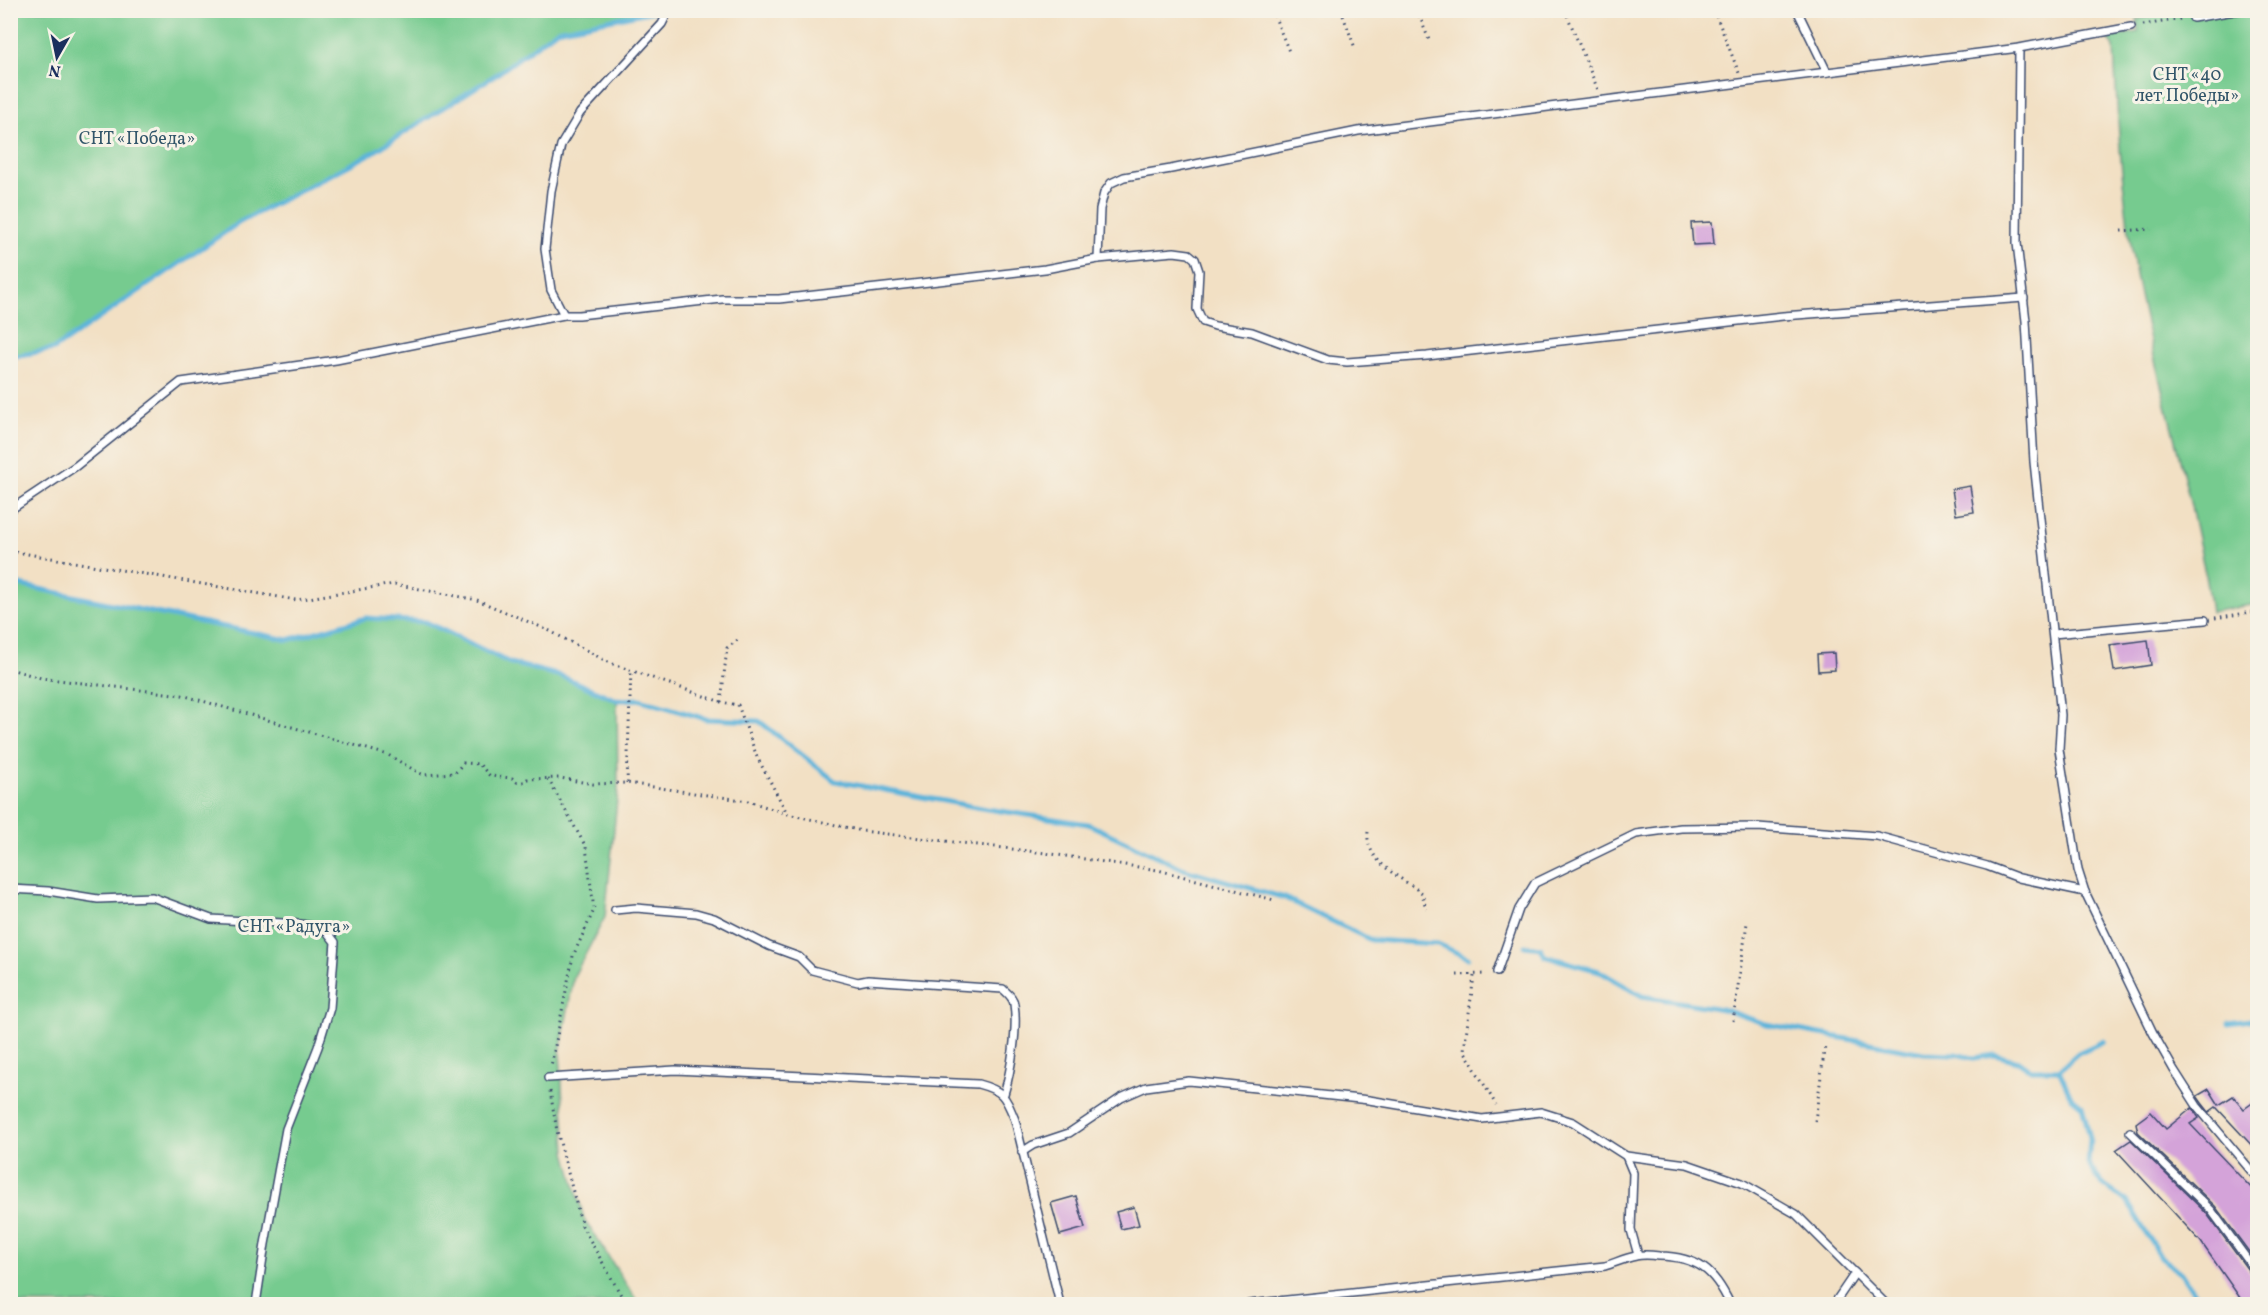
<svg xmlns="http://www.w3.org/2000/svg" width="2268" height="1315" viewBox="0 0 2268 1315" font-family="Vollkorn,serif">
<rect width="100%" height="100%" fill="#f7f3e8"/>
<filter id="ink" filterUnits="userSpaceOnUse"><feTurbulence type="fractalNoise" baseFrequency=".0167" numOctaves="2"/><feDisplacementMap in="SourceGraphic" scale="12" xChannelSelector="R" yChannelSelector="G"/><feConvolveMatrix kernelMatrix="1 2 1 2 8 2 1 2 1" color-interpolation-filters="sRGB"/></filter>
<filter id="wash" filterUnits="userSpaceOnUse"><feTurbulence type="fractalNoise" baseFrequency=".008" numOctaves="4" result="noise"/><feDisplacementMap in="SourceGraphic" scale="24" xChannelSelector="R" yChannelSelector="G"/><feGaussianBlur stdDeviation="1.35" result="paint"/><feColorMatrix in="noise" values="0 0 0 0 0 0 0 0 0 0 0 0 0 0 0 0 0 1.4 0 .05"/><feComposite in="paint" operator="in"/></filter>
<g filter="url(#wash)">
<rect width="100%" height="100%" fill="#f2e0c4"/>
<!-- green -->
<g fill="#76cb8f" stroke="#487d76" stroke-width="1.5">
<polygon points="11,10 659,10 659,11 557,30 497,74 372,153 240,222 54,349 11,357"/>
<path d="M2192,11h65v593l-46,8c-14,-101 -45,-199 -67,-298 -20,-88 -26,-177 -30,-267l-6,-10 30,-5 -1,-13z"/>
<polygon points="10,583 288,640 366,618 426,622 510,663 561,676 617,700 618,790 605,917 574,976 560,1053 566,1152 584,1219 639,1304 11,1304"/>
</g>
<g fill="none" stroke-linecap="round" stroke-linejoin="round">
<!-- stream -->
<g stroke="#5db4da" stroke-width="5">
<polyline points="10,357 54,349 240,222 372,153 497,74 557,30 659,10"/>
<polyline points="10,583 288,640 366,618 426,622 510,663 561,676 617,700 639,699 706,719 759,721 835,781 987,809 1088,824 1184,869 1285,898 1371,940 1438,944 1468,958"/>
<polyline points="1525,946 1541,948 1545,956 1599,971 1642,996 1722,1009 1766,1024 1924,1053 1955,1054 1974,1058 1995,1055 2018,1061 2031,1070 2059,1070 2078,1053 2104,1041"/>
<polyline points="2229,1023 2258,1019"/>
<polyline points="2059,1070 2071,1097 2082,1106 2090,1138 2088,1164 2103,1185 2127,1201 2161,1258 2181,1273 2201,1304"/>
</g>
</g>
<g id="blocks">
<!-- building -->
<g fill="#d4a3d9">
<polygon points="1712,222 1714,244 1693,245 1691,223"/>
<polygon points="1970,486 1974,512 1956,515 1952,489"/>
<polygon points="2148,640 2151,665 2114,671 2110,645"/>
<polygon points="1834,653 1835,670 1818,671 1817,654"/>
<polygon points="2209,1089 2219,1105 2233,1096 2244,1109 2258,1099 2258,1152 2216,1107 2209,1112 2202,1103 2197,1096"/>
<polygon points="2192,1108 2199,1118 2190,1124 2258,1195 2258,1264 2215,1206 2138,1132 2136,1123 2151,1112 2166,1129"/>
<polygon points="2131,1140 2207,1214 2253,1277 2258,1280 2258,1305 2245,1305 2201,1242 2116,1150"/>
<polygon points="1076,1196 1085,1228 1060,1235 1051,1203"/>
<polygon points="1134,1207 1139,1225 1121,1229 1116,1212"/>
</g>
</g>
</g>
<g filter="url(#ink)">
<use href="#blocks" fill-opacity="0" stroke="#3b4a6d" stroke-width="1.5"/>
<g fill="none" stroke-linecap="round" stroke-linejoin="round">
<defs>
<g id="lane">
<polyline points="1797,10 1827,72"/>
<polyline points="2193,18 2240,10"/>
<polyline points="2019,48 2017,243 2026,321 2034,462 2061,715 2059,749 2078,870 2085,892 2153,1033 2174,1070 2197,1106 2258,1179"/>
<polyline points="1098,259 1100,209 1104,193 1111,183 1124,177 1171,169 1358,131 2019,48 2131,27"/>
<polyline points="564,315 551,290 545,249 551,191 561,145 580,113 662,24 669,10"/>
<polyline points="10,510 76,466 181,382 336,360 564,315 579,315 722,299 779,299 1045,269 1098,259 1174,252 1189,254 1195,259 1199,271 1197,309 1203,322 1215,326 1252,332 1328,360 1347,362 1427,356 1783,316 2024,298"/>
<polyline points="2053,634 2205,620"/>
<polyline points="10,889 48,891 98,899 152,897 211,919 300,924 324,928 335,942 330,1008 318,1047 286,1129 265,1244 256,1304"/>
<path d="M615,910l21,-2 60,5 18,5 55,28 30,11 13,13 46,12 10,-2 135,9c5,5 10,8 11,15 4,25 -3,67 -10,90"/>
<polyline points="1497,972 1519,909 1535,883 1636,834 1681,828 1758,827 1877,836 1987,866 2019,878 2085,892"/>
<path d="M548,1078l127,-8 303,14c26,7 27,12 37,36l45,184"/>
<polyline points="2130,1132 2211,1210 2258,1274"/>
<polyline points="1022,1152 1033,1145 1069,1133 1121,1098 1146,1087 1189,1081 1369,1100 1482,1119 1541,1112 1573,1122 1626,1156 1633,1173 1631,1230 1638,1255"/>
<polyline points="1626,1156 1687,1164 1742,1183 1796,1214 1886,1304"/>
<path d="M1249,1304l356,-38c10,-3 20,-8 31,-10 7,-2 16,-1 23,0 39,1 55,14 71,48"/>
<polyline points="1834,1304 1855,1273"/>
</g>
</defs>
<!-- lane casing -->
<use href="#lane" stroke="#3b4a6d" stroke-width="10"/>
<!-- path -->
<g stroke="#3b4a6d" stroke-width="3" stroke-dasharray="1.5 4.5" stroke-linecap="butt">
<polyline points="1272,10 1290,54"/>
<polyline points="1341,10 1355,48"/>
<polyline points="1417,10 1429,40"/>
<polyline points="1565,10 1598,90"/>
<polyline points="1714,10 1739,73"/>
<polyline points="2143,25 2181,19"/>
<polyline points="2121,231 2151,229"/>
<polyline points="10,551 296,600 394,584 477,600 548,630 610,663 721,702 738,705 757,757 787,813"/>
<polyline points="2215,618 2258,611"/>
<polyline points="10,669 41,678 182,695 388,755 423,775 455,773 463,763 479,764 490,776 512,778 517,782 524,782 527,779 560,778 593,784 627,783 748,801 788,814 862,831 1045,853 1158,870 1274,900"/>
<polyline points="721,702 727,648 739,639"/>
<polyline points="548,779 586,847 594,910 573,956 551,1066"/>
<polyline points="627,783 631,670"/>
<path d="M1368,832c-3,30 33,45 54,61l4,16"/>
<polyline points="1457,975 1485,974"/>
<polyline points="1474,976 1464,1050 1496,1105"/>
<polyline points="1733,1021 1747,923"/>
<polyline points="550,1091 557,1131 582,1226 626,1304"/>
<polyline points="1815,1121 1825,1046"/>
</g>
<!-- lane -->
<use href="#lane" stroke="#fff" stroke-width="7"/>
</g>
</g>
<g text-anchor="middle" stroke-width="6" stroke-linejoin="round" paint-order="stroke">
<!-- park labels -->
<g font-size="18" fill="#32566a" stroke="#f7f3e8">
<text x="2187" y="80">СНТ «40<tspan x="2187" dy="21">лет Победы»</tspan></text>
<text x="137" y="144">СНТ «Победа»</text>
<text x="294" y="932">СНТ «Радуга»</text>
</g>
</g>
<!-- margin -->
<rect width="2268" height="1315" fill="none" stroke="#f7f3e8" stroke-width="36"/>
<!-- north arrow -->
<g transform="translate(57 57) rotate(189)" stroke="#f7f3e8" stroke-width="4.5" paint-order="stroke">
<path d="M0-4.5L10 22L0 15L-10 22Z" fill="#1b2f5e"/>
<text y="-9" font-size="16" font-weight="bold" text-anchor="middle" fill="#1b2f5e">N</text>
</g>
</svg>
